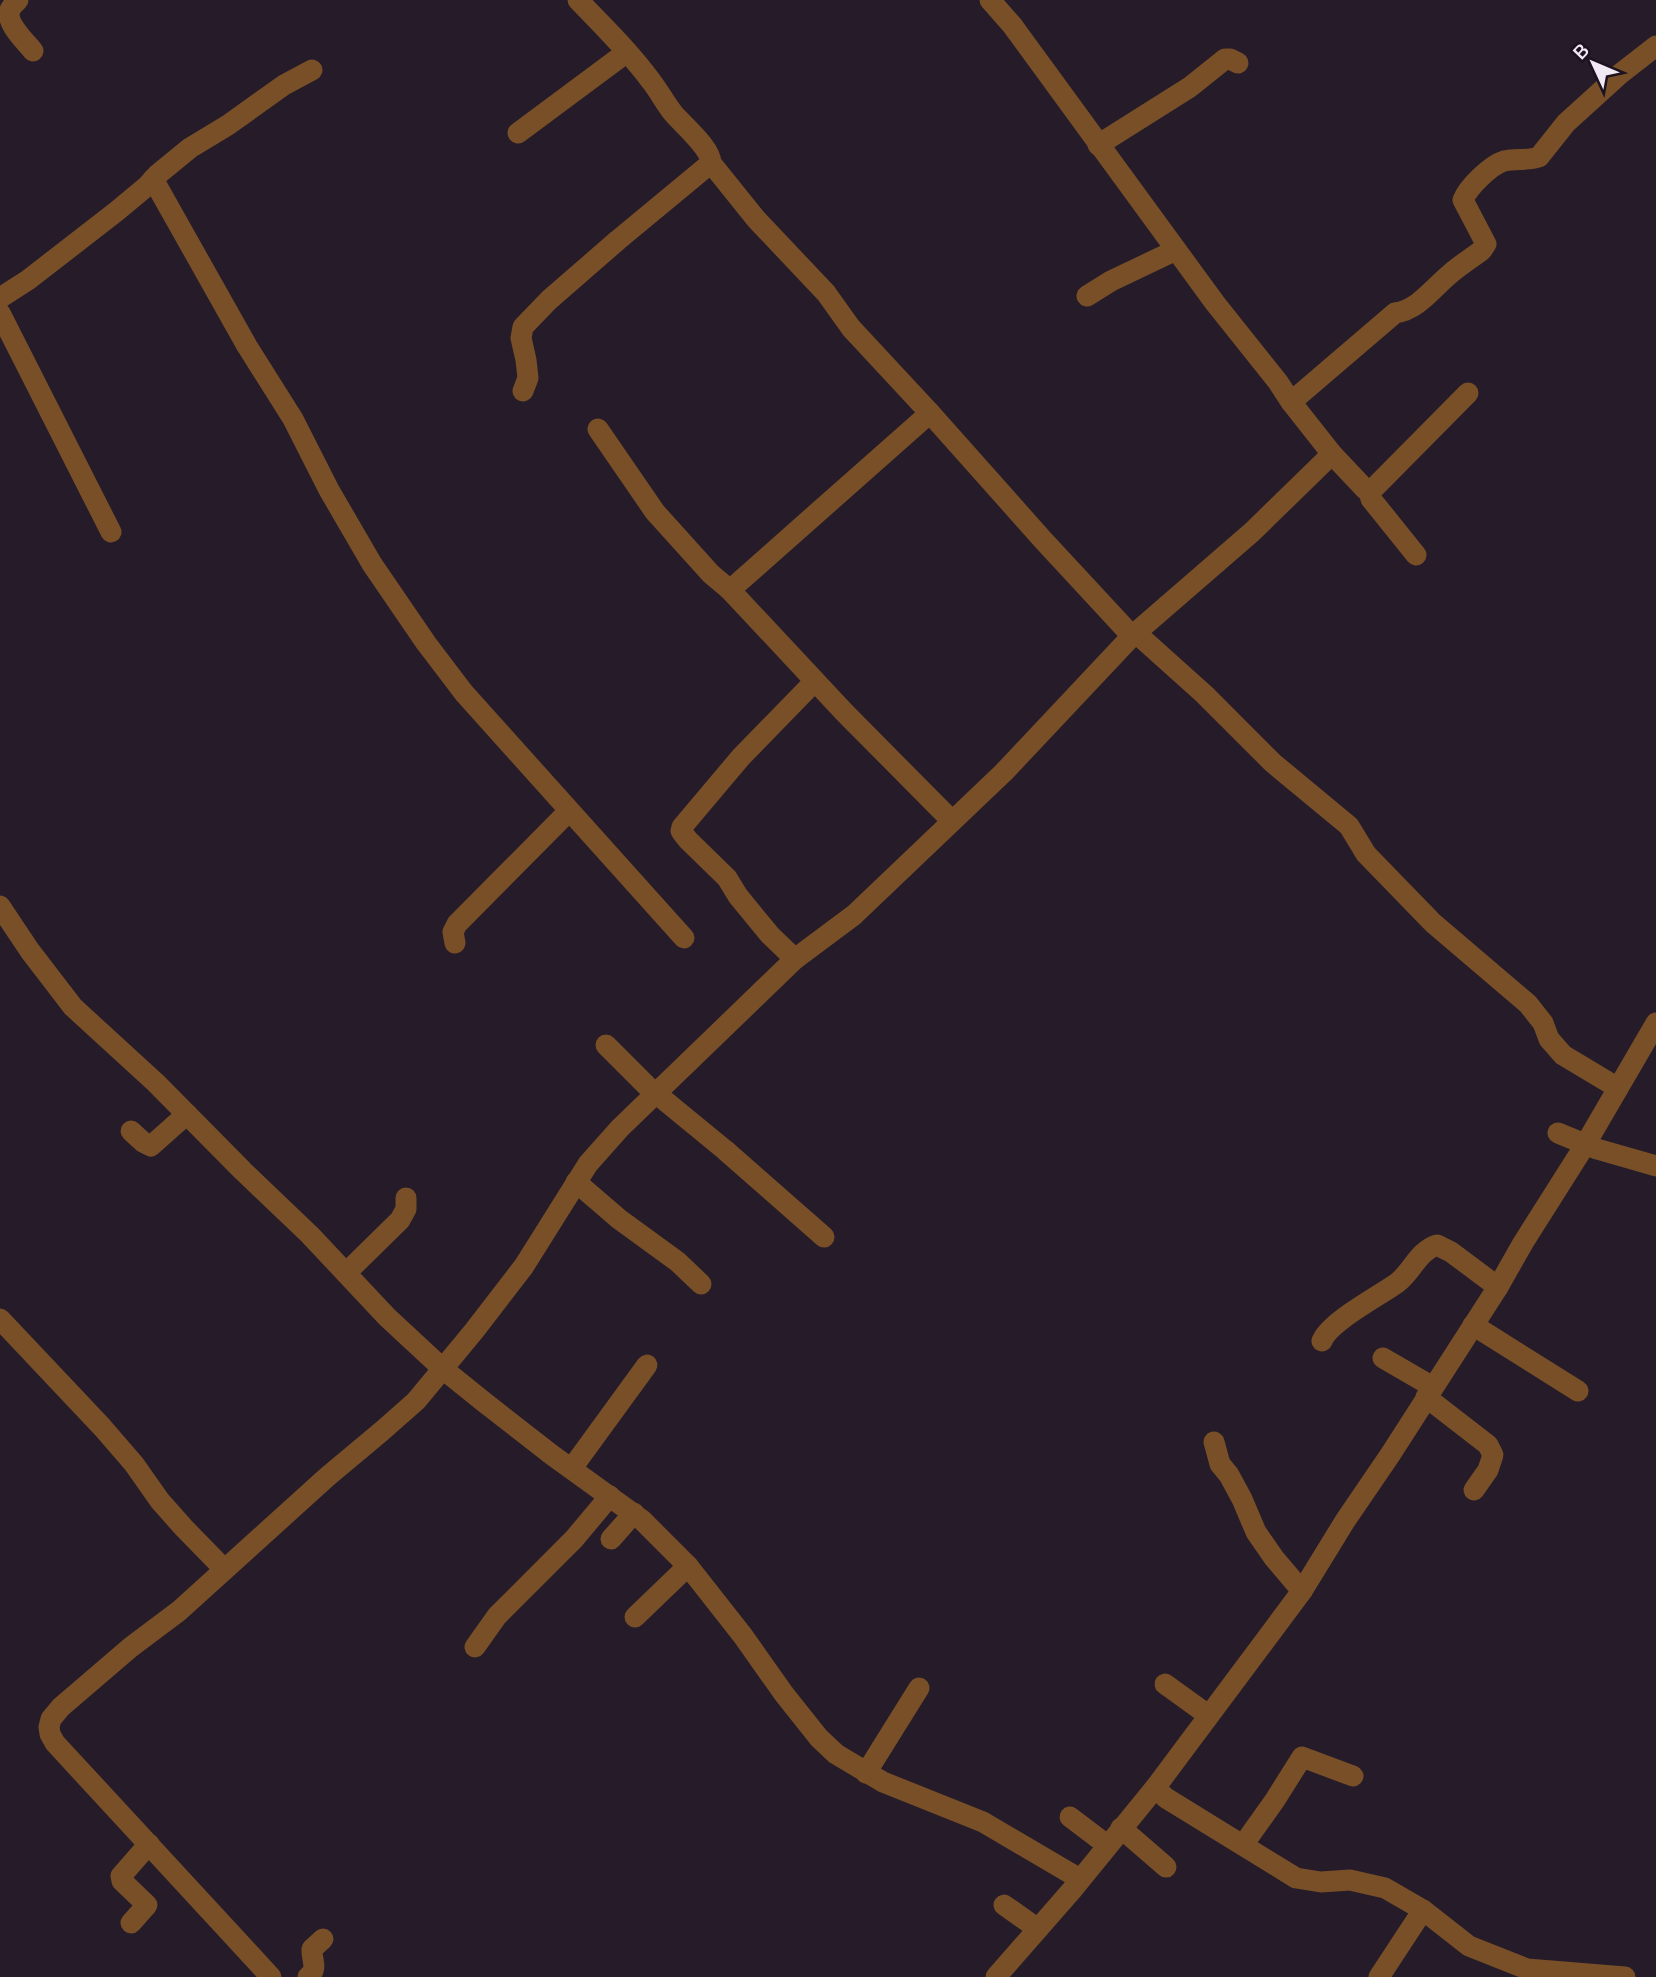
<svg xmlns="http://www.w3.org/2000/svg" width="1656" height="1977" viewBox="0 0 1656 1977" font-family="'Nunito Sans',sans-serif">
<rect width="100%" height="100%" fill="#251b29"/>
<g fill="none" stroke-linecap="round" stroke-linejoin="round">
<!-- minor -->
<g stroke="#784f27" stroke-width="21">
<path d="M18,0c-2,2 -7,7 -8,10 -5,13 16,32 23,41"/>
<path d="M578,0c25,26 52,52 73,81 8,10 14,22 22,32 10,12 38,35 38,50l45,56 70,74 25,35 79,85 113,127 89,96"/>
<polyline points="990,0 1012,25 1215,303 1278,382 1291,402 1332,454 1365,489 1369,491 1374,488 1468,393"/>
<polyline points="518,133 627,52"/>
<polyline points="1098,145 1190,87 1225,59 1230,59 1238,63"/>
<polyline points="153,179 247,346 293,419 329,490 372,564 426,643 464,693 684,938"/>
<polyline points="1087,296 1111,281 1176,250"/>
<polyline points="0,298 28,280 117,211 147,186 157,175 190,148 228,125 284,85 312,70"/>
<polyline points="0,313 111,532"/>
<polyline points="523,391 528,378 526,360 521,338 523,327 549,300 618,240 711,163"/>
<path d="M1291,402l104,-89c23,-3 38,-25 55,-39 10,-9 22,-16 32,-24l4,-6 -23,-44c5,-13 28,-35 41,-39 11,-3 24,0 35,-4l27,-34 54,-49 36,-28"/>
<polyline points="598,429 655,512 711,574 730,590 844,712 952,821"/>
<polyline points="1369,491 1371,499 1416,555"/>
<polyline points="730,590 930,413"/>
<polyline points="1136,633 1204,694 1273,763 1349,826 1366,854 1433,923 1528,1004 1543,1023 1549,1039 1563,1055 1618,1088"/>
<polyline points="0,906 30,951 73,1007 156,1083 243,1171 310,1235 387,1317 443,1369 484,1402 552,1455 642,1520 688,1566 743,1636 784,1694 819,1738 836,1754 883,1782 983,1822 1080,1879"/>
<polyline points="455,943 453,932 457,924 569,811"/>
<polyline points="795,959 770,935 738,896 727,878 688,840 681,831 682,827 741,757 815,681"/>
<polyline points="606,1045 647,1086 725,1150 824,1237"/>
<polyline points="131,1131 143,1142 151,1146 187,1114"/>
<polyline points="1558,1133 1597,1149 1656,1166"/>
<polyline points="576,1182 619,1219 678,1262 701,1284"/>
<polyline points="346,1273 400,1220 406,1209 406,1198"/>
<polyline points="0,1319 102,1427 134,1464 160,1501 184,1528 224,1569"/>
<polyline points="1473,1325 1578,1391"/>
<path d="M1322,1341c7,-19 57,-45 75,-58 15,-11 21,-32 40,-38l14,7 47,35"/>
<polyline points="1383,1358 1433,1387"/>
<polyline points="1426,1397 1488,1445 1493,1455 1488,1470 1474,1490"/>
<polyline points="1214,1442 1220,1464 1229,1475 1242,1499 1256,1532 1274,1558 1302,1591"/>
<polyline points="572,1468 647,1365"/>
<polyline points="611,1539 634,1513"/>
<polyline points="635,1617 688,1566"/>
<polyline points="475,1647 497,1616 574,1539 610,1496"/>
<polyline points="1165,1684 1208,1715"/>
<polyline points="866,1773 919,1688"/>
<polyline points="1155,1788 1166,1798 1296,1878 1321,1882 1350,1880 1385,1888 1423,1910 1469,1946 1527,1969 1625,1977"/>
<polyline points="1070,1817 1107,1845"/>
<polyline points="1121,1828 1166,1867"/>
<polyline points="1243,1845 1275,1800 1302,1757 1353,1776"/>
<polyline points="1004,1905 1038,1929"/>
<polyline points="131,1923 147,1905 122,1881 121,1876 149,1844"/>
<polyline points="271,1977 55,1743 50,1734 49,1727 51,1719 61,1707 131,1647 179,1611 327,1477 382,1431 416,1401 474,1331 524,1266 588,1164 620,1128 795,959 854,915 1004,772 1132,636 1252,532 1332,454"/>
<path d="M308,1977c11,-9 3,-17 4,-28l11,-10"/>
<polyline points="996,1977 1072,1890 1155,1788 1302,1591 1345,1521 1390,1455 1498,1287 1523,1243 1585,1145 1656,1023"/>
<polyline points="1379,1977 1423,1910"/>
</g>
</g>
<!-- north arrow -->
<g transform="translate(1593 63) rotate(314)" stroke="#1c1220" stroke-width="5" paint-order="stroke">
<path d="M0-5L12 26L0 18L-12 26Z" fill="#f1eaf4"/>
<text y="-10" font-size="19" font-weight="bold" text-anchor="middle" fill="#f1eaf4">B</text>
</g>
</svg>
